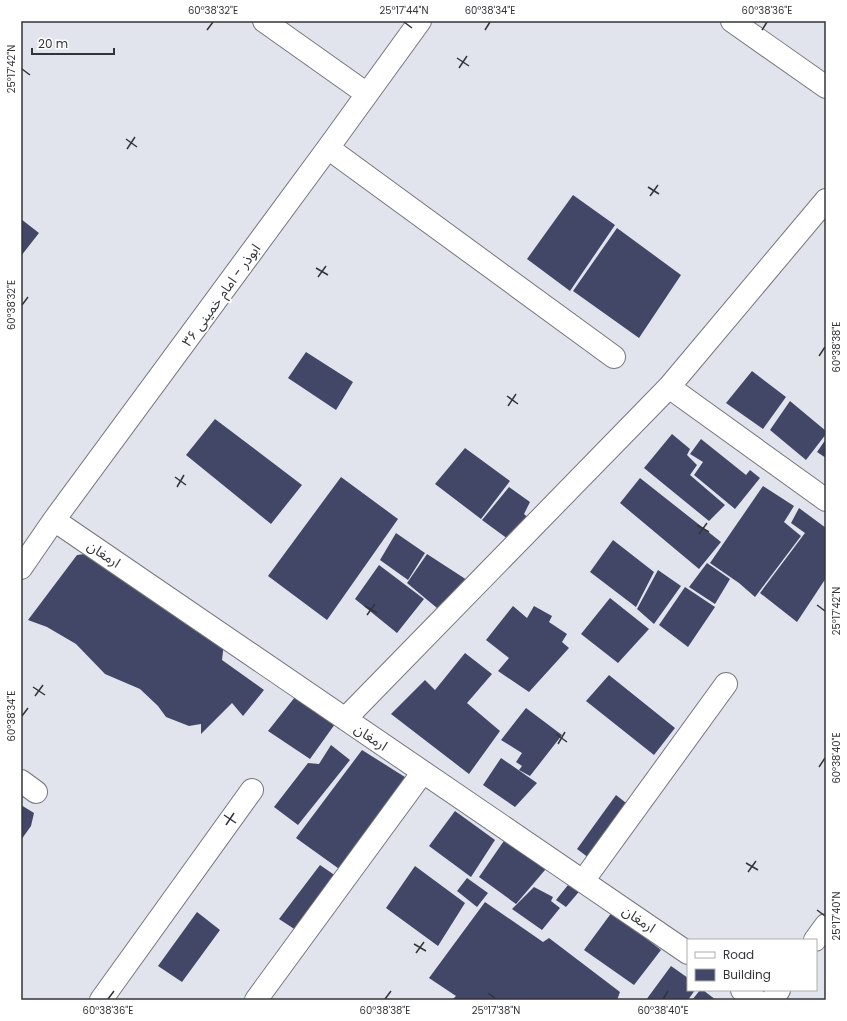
<svg xmlns="http://www.w3.org/2000/svg" width="847" height="1021" font-family="Poppins,'Noto Sans Arabic',sans-serif">
	<style>
		.building { fill: #424768 }
		.lines { fill: none; stroke-linecap: round; stroke-linejoin: round }
		.minor-casing { stroke: #75767f; stroke-width: 24 }
		.minor { stroke: #fff; stroke-width: 22 }
		.ticks { fill: none; stroke: #333438; stroke-width: 1.5 }
		.labels { text-anchor: middle; dominant-baseline: central; stroke-width: 4; stroke-linejoin: round; paint-order: stroke }
		.street-label { font-size: 14px; fill: #333438; stroke: #fff }
		.neatline { fill: none; stroke: #333438; stroke-width: 1.5 }
		.ticks-label { font-size: 10px; text-anchor: middle; fill: #333438 }
	</style>
	<rect width="100%" height="100%" fill="#e2e4ed"/>
	<!-- building -->
	<path class="building" d="M 573,195 L 615,225 L 570,291 L 527,259 Z
		M 21,219 L 39,233 L 21,256 Z
		M 617,228 L 681,275 L 639,338 L 573,291 Z
		M 306,352 L 353,382 L 336,410 L 288,378 Z
		M 752,371 L 786,397 L 763,429 L 726,403 Z
		M 790,401 L 826,431 L 826,434 L 806,460 L 770,430 Z
		M 215,419 L 302,485 L 271,524 L 186,455 Z
		M 672,434 L 690,449 L 687,455 L 697,465 L 690,475 L 725,505 L 709,521 L 644,468 Z
		M 701,439 L 746,475 L 750,470 L 760,478 L 735,509 L 694,475 L 703,462 L 690,454 Z
		M 826,439 L 826,458 L 817,452 Z
		M 465,448 L 510,481 L 481,519 L 435,484 Z
		M 341,477 L 398,519 L 327,620 L 268,576 Z
		M 640,478 L 721,542 L 699,569 L 620,503 Z
		M 763,486 L 794,506 L 784,522 L 801,536 L 755,597 L 739,583 L 710,563 Z
		M 509,487 L 530,502 L 524,514 L 532,521 L 512,542 L 482,520 Z
		M 799,508 L 826,528 L 826,578 L 797,622 L 760,593 L 805,533 L 791,523 Z
		M 396,533 L 425,553 L 408,580 L 380,560 Z
		M 613,540 L 654,572 L 636,607 L 590,572 Z
		M 85,554 L 224,643 L 222,660 L 264,690 L 243,716 L 232,703 L 201,734 L 201,724 L 189,726 L 166,717 L 158,706 L 140,689 L 105,674 L 76,644 L 47,627 L 28,620 L 77,555 Z
		M 427,554 L 467,580 L 443,613 L 407,583 Z
		M 707,563 L 730,579 L 715,604 L 689,587 Z
		M 379,565 L 424,599 L 397,633 L 355,599 Z
		M 658,570 L 681,586 L 654,624 L 637,609 Z
		M 685,587 L 715,607 L 688,647 L 659,625 Z
		M 610,598 L 649,629 L 618,663 L 581,634 Z
		M 513,606 L 527,618 L 534,606 L 552,616 L 549,622 L 567,634 L 562,642 L 569,648 L 529,692 L 498,671 L 509,658 L 486,640 Z
		M 465,653 L 492,674 L 467,703 L 500,731 L 469,774 L 391,714 L 425,680 L 435,690 Z
		M 609,675 L 675,728 L 654,755 L 586,701 Z
		M 295,697 L 335,724 L 310,759 L 268,731 Z
		M 526,708 L 562,735 L 530,776 L 519,770 L 522,766 L 516,762 L 522,753 L 501,740 Z
		M 331,745 L 350,760 L 298,825 L 274,807 L 308,763 L 319,764 Z
		M 362,750 L 416,784 L 349,876 L 296,838 Z
		M 501,758 L 537,783 L 515,807 L 483,785 Z
		M 616,795 L 640,814 L 601,867 L 577,849 Z
		M 21,805 L 34,813 L 31,826 L 21,840 Z
		M 455,811 L 495,840 L 471,877 L 429,846 Z
		M 508,835 L 551,863 L 516,904 L 479,877 Z
		M 320,865 L 346,883 L 305,936 L 279,919 Z
		M 415,866 L 465,903 L 438,946 L 386,908 Z
		M 467,878 L 488,893 L 477,907 L 457,891 Z
		M 572,880 L 583,887 L 566,907 L 556,900 Z
		M 534,887 L 553,897 L 551,901 L 560,908 L 542,930 L 512,909 Z
		M 485,902 L 543,942 L 549,938 L 620,992 L 617,1000 L 452,1000 L 456,996 L 429,978 Z
		M 615,908 L 624,921 L 661,950 L 634,985 L 584,950 Z
		M 197,912 L 220,930 L 182,982 L 158,966 Z
		M 671,966 L 688,978 L 688,990 L 695,990 L 688,1000 L 646,1000 Z
		M 700,990 L 703,990 L 716,1000 L 692,1000 Z"/>
	<g class="lines">
		<!-- minor casing -->
		<g class="minor-casing">
			<path id="minor" d="M 264,21 L 367,94
				M 732,21 L 826,87
				M 328,148 L 614,357
				M 669,387 L 826,500
				M 54,520 L 688,953
				M 21,568 L 54,520 L 328,148 L 420,21
				M 345,719 L 669,387 L 826,200
				M 21,781 L 36,792
				M 583,881 L 726,684
				M 815,940 L 826,925
				M 742,990 L 756,1000
				M 101,1000 L 252,790
				M 256,1000 L 423,772
				M 772,1000 L 779,990"/>
		</g>
		<!-- minor -->
		<use href="#minor" class="minor"/>
	</g>
	<!-- ticks -->
	<path class="ticks" d="M 404,22 L 412,28M 207,30 L 213,22M 485,30 L 490,22M 762,30 L 767,22M 457,58 L 469,66M 459,68 L 467,56M 22,69 L 30,75M 126,139 L 137,147M 127,149 L 135,137M 648,187 L 659,194M 650,196 L 658,185M 316,268 L 328,275M 318,277 L 326,266M 22,305 L 28,297M 819,356 L 825,347M 507,396 L 518,404M 508,406 L 516,394M 175,477 L 186,485M 177,487 L 184,475M 697,525 L 709,532M 699,534 L 707,523M 817,605 L 825,611M 365,606 L 377,613M 367,615 L 375,604M 33,687 L 45,695M 35,696 L 43,685M 22,716 L 28,708M 556,734 L 567,742M 558,744 L 565,732M 819,767 L 825,758M 224,815 L 236,823M 226,825 L 234,813M 746,863 L 758,870M 748,872 L 756,861M 817,910 L 825,916M 414,944 L 426,951M 416,953 L 424,942M 488,993 L 496,999M 108,999 L 114,991M 385,999 L 391,991M 663,999 L 668,991"/>
	<g class="labels">
		<!-- street labels -->
		<g class="street-label">
			<text transform="translate(221 295) rotate(-54)">ابوذر - امام خمینی ۳۶</text>
			<text transform="translate(104 554) rotate(34)">ارمغان</text>
			<text transform="translate(371 737) rotate(34)">ارمغان</text>
			<text transform="translate(639 919) rotate(34)">ارمغان</text>
		</g>
	</g>
	<!-- border -->
	<rect width="847" height="1021" fill="none" stroke="#ffffff" stroke-width="44"/>
	<!-- legend -->
	<rect x="687" y="939" width="130" height="52" fill="#ffffff" stroke="#adaeaf"/>
	<rect x="695" y="952" width="20" height="6" fill="#ffffff" stroke="#adaeaf"/>
	<text x="723" y="959" font-size="12" fill="#333438">Road</text>
	<rect x="695" y="969" width="20" height="12" fill="#424768" stroke="#adaeaf"/>
	<text x="723" y="979" font-size="12" fill="#333438">Building</text>
	<!-- scale -->
	<path d="M32 48v6h82v-6" fill="none" stroke="#333438" stroke-width="2"/>
	<text x="38" y="48" font-size="12" fill="#333438" stroke="#ffffff" stroke-width="3" paint-order="stroke">20 m</text>
	<rect x="22" y="22" width="803" height="977" class="neatline"/>
	<g class="ticks-label">
		<text x="213" y="14">60°38'32"E</text>
		<text x="404" y="14">25°17'44"N</text>
		<text x="490" y="14">60°38'34"E</text>
		<text x="767" y="14">60°38'36"E</text>
		<text transform="translate(11 69) rotate(-90)" y="4">25°17'42"N</text>
		<text transform="translate(11 305) rotate(-90)" y="4">60°38'32"E</text>
		<text transform="translate(836 347) rotate(-90)" y="4">60°38'38"E</text>
		<text transform="translate(836 611) rotate(-90)" y="4">25°17'42"N</text>
		<text transform="translate(11 716) rotate(-90)" y="4">60°38'34"E</text>
		<text transform="translate(836 758) rotate(-90)" y="4">60°38'40"E</text>
		<text transform="translate(836 916) rotate(-90)" y="4">25°17'40"N</text>
		<text x="108" y="1014">60°38'36"E</text>
		<text x="385" y="1014">60°38'38"E</text>
		<text x="496" y="1014">25°17'38"N</text>
		<text x="663" y="1014">60°38'40"E</text>
	</g>
</svg>
